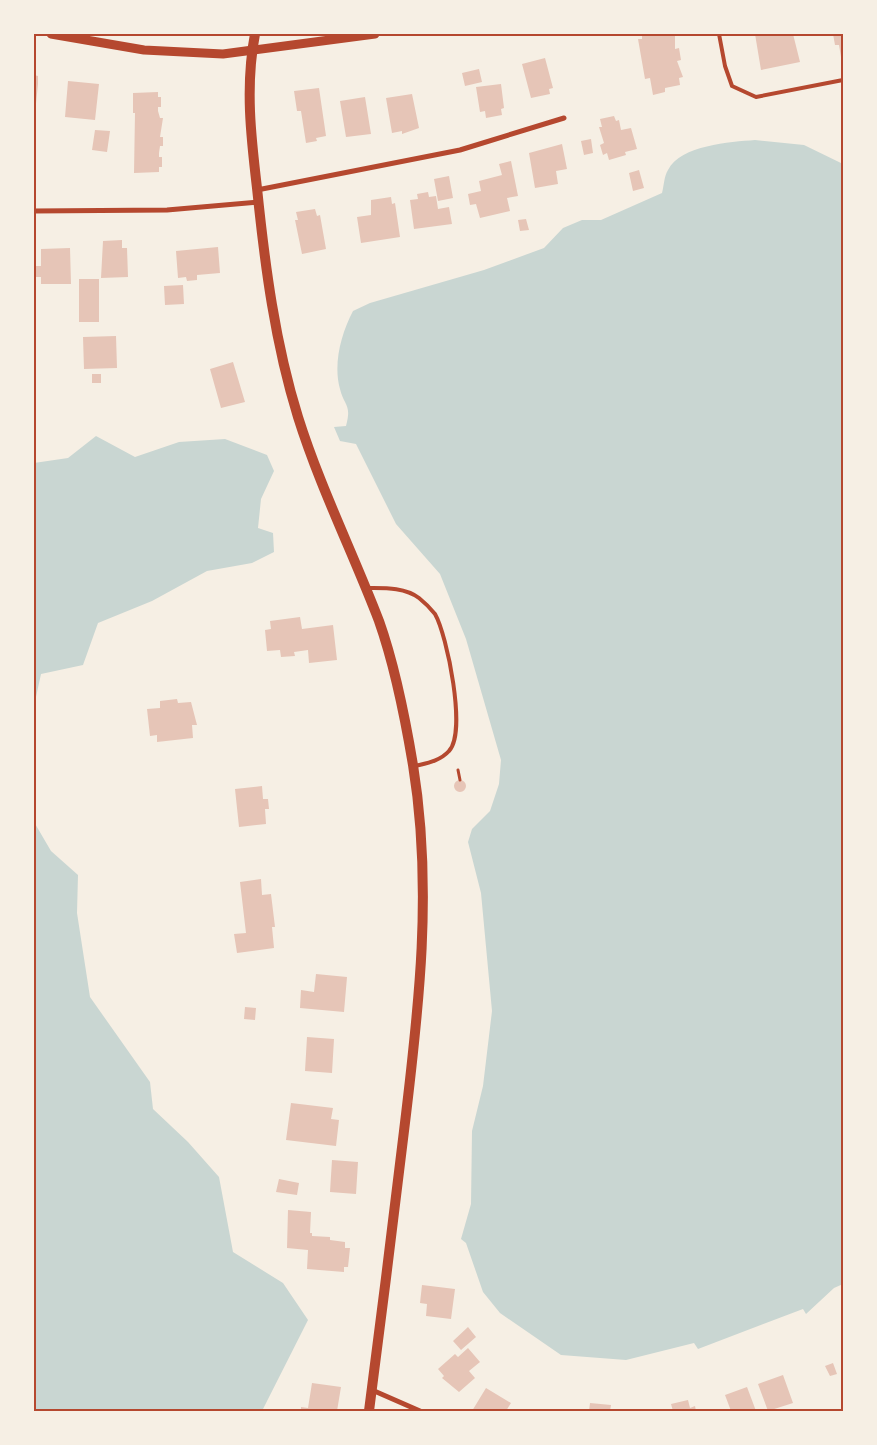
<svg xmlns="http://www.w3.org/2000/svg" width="877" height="1445" font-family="'Noto Sans',sans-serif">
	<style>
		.water { fill: #c9d6d2 }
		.building { fill: #e6c5b7 }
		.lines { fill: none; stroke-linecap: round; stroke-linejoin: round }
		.path { stroke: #b5482f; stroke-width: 3 }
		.service { stroke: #b5482f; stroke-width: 4 }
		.minor { stroke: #b5482f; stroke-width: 5 }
		.tertiary { stroke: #b5482f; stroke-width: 9 }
		.secondary { stroke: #b5482f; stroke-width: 10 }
		.neatline { fill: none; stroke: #b5482f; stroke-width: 2 }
	</style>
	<rect width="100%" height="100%" fill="#f6efe4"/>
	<!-- water -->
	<path class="water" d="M 755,140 L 804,145 L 843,164 L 843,1284 L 834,1288 L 806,1314 L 803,1309 L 698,1349 L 694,1343 L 626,1360 L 561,1355 L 500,1313 L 483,1292 L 466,1243 L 461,1239 L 471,1204 L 472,1131 L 483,1086 L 492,1011 L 481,893 L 468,842 L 472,829 L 490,811 L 499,784 L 501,760 L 466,639 L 440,574 L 396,524 L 356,444 L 340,441 L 334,427 L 346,426 C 352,404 344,406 340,389 C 333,364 341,334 353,311 L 370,303 L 484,270 L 544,248 L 563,228 L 582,220 L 601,220 L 662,193 C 664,186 664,176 668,170 C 681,145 730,142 755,140 Z
		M 96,436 L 135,457 L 179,442 L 225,439 L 267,455 L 274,471 L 261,499 L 258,528 L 273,533 L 274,552 L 252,563 L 207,571 L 152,601 L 98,623 L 83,665 L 41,674 L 34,706 L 34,463 L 68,458 Z
		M 34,822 L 51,851 L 78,875 L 77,913 L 90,997 L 150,1082 L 153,1109 L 188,1142 L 219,1177 L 233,1252 L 283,1283 L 308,1320 L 262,1411 L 34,1411 Z"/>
	<!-- building -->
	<path class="building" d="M 642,34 L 675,34 L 675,49 L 679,48 L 681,60 L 677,61 L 683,77 L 679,78 L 680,85 L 665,88 L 665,92 L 653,95 L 650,78 L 645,79 L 638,39 L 642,39 Z
		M 755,34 L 793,34 L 800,62 L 761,70 Z
		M 833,34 L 843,34 L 843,56 L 841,57 L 839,45 L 835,45 Z
		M 545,58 L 553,88 L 549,89 L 550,94 L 531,98 L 522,64 Z
		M 479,69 L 482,82 L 465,86 L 462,73 Z
		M 34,75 L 38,76 L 38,84 L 35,113 Z
		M 68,81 L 99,84 L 95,120 L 65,117 Z
		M 501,84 L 504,108 L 501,109 L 502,115 L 486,118 L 485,111 L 480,112 L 476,87 Z
		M 319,88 L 326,136 L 316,138 L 317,141 L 306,143 L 301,111 L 297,111 L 294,91 Z
		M 158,92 L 158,97 L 161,97 L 161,107 L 158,107 L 158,111 L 160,118 L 163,118 L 160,137 L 163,137 L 163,146 L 160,146 L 159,153 L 159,157 L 162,157 L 162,167 L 159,167 L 159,172 L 134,173 L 135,113 L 133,113 L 133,93 Z
		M 412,94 L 419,128 L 402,134 L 402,131 L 392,133 L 386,98 Z
		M 365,97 L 371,134 L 346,137 L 340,101 Z
		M 614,116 L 616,121 L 619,120 L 621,130 L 631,128 L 637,149 L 625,152 L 626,155 L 609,160 L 607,153 L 603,155 L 600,145 L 604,143 L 599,127 L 602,127 L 600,119 Z
		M 95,130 L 110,131 L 107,152 L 92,150 Z
		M 591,139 L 593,153 L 584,155 L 581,141 Z
		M 562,144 L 567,169 L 556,171 L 558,184 L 535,188 L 529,153 Z
		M 511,161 L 518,196 L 507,198 L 510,211 L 480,218 L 476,204 L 470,205 L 468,194 L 481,191 L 479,181 L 502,175 L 499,164 Z
		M 639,170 L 644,188 L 633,191 L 629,173 Z
		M 449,176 L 453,198 L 438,201 L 434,179 Z
		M 428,192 L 429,197 L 436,196 L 438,209 L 449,207 L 452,224 L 414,229 L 410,200 L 418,199 L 417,194 Z
		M 391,197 L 392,204 L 395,203 L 400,237 L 361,243 L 357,217 L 371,215 L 371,200 Z
		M 315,209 L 317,216 L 320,215 L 326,249 L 302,254 L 295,220 L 298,220 L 296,212 Z
		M 526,219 L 529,230 L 520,231 L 518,220 Z
		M 122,240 L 122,248 L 127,248 L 128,277 L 101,278 L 103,241 Z
		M 218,247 L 220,273 L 197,275 L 197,280 L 187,281 L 186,277 L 178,278 L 176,251 Z
		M 70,248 L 71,284 L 41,284 L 41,277 L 36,277 L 36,266 L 41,266 L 41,249 Z
		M 79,279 L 99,279 L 99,322 L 79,322 Z
		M 183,285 L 184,304 L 165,305 L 164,286 Z
		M 116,336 L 117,368 L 84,369 L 83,337 Z
		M 233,362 L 245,402 L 221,408 L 210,369 Z
		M 92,374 L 101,374 L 101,383 L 92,383 Z
		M 300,617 L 302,629 L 333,625 L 337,660 L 309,663 L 308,650 L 294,652 L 295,656 L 281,657 L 280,650 L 267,651 L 265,630 L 271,629 L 270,621 Z
		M 177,699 L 178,703 L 191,702 L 197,725 L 192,725 L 193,738 L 157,742 L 157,735 L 150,736 L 147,709 L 160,708 L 160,701 Z
		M454 786a6 6 0 1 1 12 0a6 6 0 1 1-12 0Z
		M 262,786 L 263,799 L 268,799 L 269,809 L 265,809 L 266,824 L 239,827 L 235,789 Z
		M 261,879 L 262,895 L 271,894 L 275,927 L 272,927 L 274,948 L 237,953 L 234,934 L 246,933 L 240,882 Z
		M 316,974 L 347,977 L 344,1012 L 300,1008 L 301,990 L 314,992 Z
		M 245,1007 L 256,1008 L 255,1020 L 244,1019 Z
		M 307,1037 L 334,1039 L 332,1073 L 305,1071 Z
		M 291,1103 L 333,1108 L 331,1119 L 339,1120 L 336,1146 L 286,1140 Z
		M 332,1160 L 358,1162 L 356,1194 L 330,1192 Z
		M 279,1179 L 299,1183 L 297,1195 L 276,1192 Z
		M 288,1210 L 311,1212 L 310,1233 L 312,1233 L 312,1236 L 330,1237 L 330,1240 L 345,1242 L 345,1248 L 350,1248 L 348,1267 L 344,1267 L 344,1272 L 307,1269 L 308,1250 L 287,1248 Z
		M 422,1285 L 455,1289 L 451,1319 L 426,1316 L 427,1304 L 420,1303 Z
		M 468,1327 L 476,1337 L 461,1350 L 453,1341 Z
		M 468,1348 L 480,1362 L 469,1371 L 475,1378 L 459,1392 L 442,1378 L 444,1376 L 438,1369 L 455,1354 L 458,1357 Z
		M 833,1363 L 837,1374 L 830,1376 L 825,1366 Z
		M 783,1375 L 793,1403 L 768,1411 L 758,1384 Z
		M 312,1383 L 341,1387 L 337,1411 L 301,1411 L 301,1407 L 308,1408 Z
		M 747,1387 L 756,1411 L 731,1411 L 725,1395 Z
		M 486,1388 L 511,1403 L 506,1411 L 472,1411 Z
		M 688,1400 L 690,1408 L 695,1406 L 696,1411 L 673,1411 L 671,1404 Z
		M 590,1403 L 611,1405 L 610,1411 L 589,1411 Z"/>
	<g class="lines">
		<!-- path -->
		<path class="path" d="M 458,770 L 460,780"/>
		<!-- service -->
		<path class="service" d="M 719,34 L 725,66 L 732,86 L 756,97 L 843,80
			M 368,588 C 384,588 405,587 419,598 C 424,602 431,609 435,614 C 447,635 467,732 449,751 C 440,761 427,763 415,766"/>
		<!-- minor -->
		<path class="minor" d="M 257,190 L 460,150 L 564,118
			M 34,211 L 167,210 L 258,202
			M 372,1390 L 420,1411"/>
		<!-- tertiary -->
		<path class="tertiary" d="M 51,34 L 144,50 L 223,54 L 375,34"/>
		<!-- secondary -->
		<path class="secondary" d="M 255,34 C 245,86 251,137 257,188 C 265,266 275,343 298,417 C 320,487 353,553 379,621 C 395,666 405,717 413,765 C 433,888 419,1008 404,1131 C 393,1224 381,1318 369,1411"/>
	</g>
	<!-- border -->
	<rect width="877" height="1445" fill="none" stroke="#f6efe4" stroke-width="70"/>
	<rect x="35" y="35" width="807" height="1375" class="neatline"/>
</svg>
